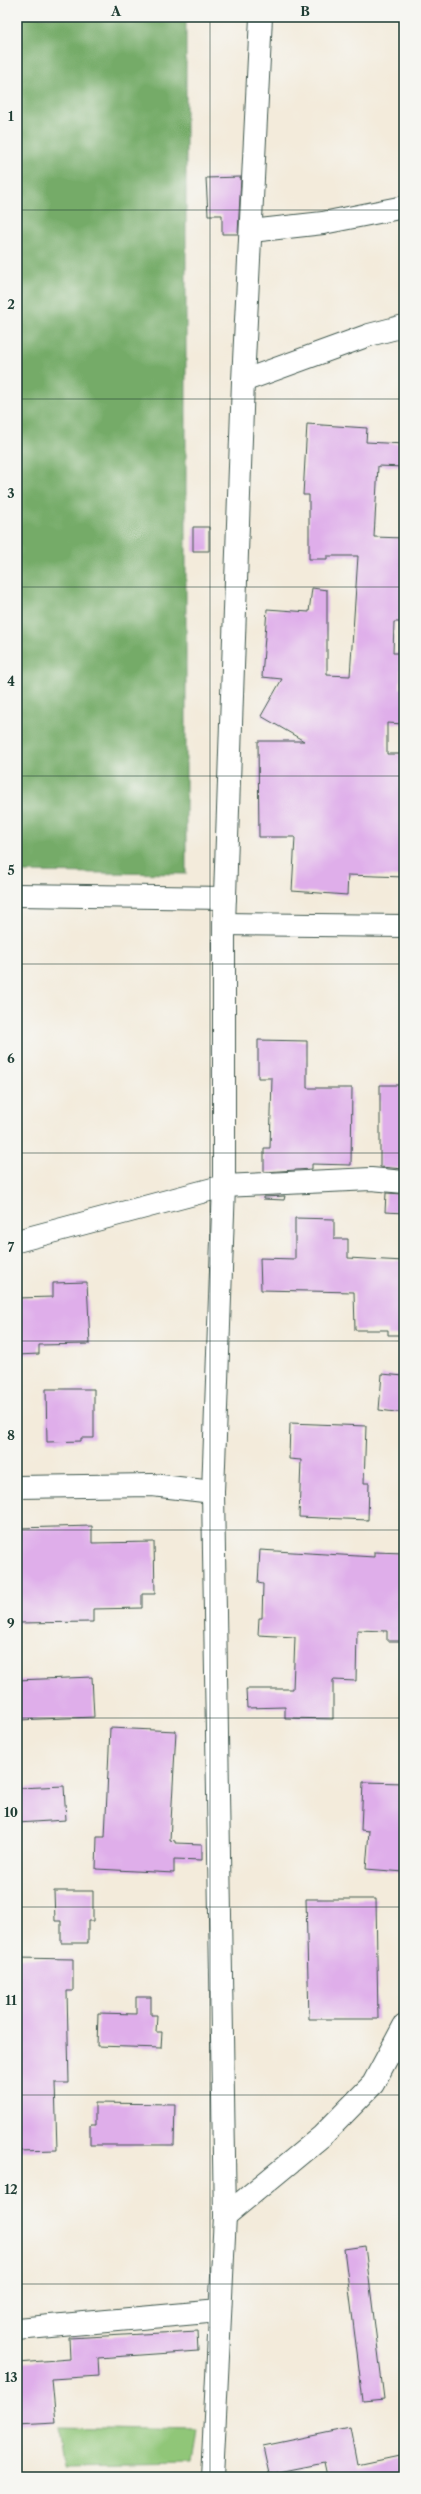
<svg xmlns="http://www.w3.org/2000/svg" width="421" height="2494" font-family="'Libre Caslon Text',serif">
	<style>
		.green { fill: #90c678; stroke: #588256 }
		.forest { fill: #74ab68; stroke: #4a744e }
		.building { fill: #dfaeea }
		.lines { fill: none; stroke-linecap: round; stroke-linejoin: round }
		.minor-casing { stroke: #3f574d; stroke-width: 24 }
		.major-casing { stroke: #3f574d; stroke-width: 24 }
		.minor { stroke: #fff; stroke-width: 22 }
		.major { stroke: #fff; stroke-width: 22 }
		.grid { fill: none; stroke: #1f3d34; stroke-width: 1; stroke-opacity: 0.55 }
		.neatline { fill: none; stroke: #1f3d34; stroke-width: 1.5 }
		.grid-label { font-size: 13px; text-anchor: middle; font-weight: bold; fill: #1f3d34 }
	</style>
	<rect width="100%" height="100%" fill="#f6f6f2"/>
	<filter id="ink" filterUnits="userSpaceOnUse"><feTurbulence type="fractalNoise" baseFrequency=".025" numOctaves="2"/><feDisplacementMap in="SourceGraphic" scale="8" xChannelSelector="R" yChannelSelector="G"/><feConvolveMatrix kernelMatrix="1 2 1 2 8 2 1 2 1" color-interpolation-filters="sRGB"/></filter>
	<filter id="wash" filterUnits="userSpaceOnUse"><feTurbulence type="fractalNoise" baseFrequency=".012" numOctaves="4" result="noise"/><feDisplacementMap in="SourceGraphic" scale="16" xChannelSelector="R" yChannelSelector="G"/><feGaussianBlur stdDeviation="0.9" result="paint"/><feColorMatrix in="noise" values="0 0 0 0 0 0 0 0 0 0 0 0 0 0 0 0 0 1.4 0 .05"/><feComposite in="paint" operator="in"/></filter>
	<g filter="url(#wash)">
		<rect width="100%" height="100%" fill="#f3ebdb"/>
		<!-- green -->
		<path class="green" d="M 59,2427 L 198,2430 L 193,2464 L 65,2466 Z"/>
		<!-- forest -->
		<path class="forest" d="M 17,17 L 186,17 L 186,874 L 17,872 Z"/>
		<g id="blocks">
			<!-- building -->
			<path class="building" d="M 241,177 L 238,234 L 222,234 L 222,215 L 208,215 L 206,178 Z
				M 307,424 L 367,428 L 366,442 L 404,444 L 404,467 L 378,466 L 374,537 L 404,538 L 404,622 L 394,622 L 393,653 L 401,653 L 400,688 L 404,688 L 404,724 L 387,723 L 387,754 L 404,754 L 404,877 L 348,875 L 347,895 L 292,891 L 295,837 L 259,837 L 258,741 L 304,741 L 261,716 L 282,679 L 262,677 L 267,609 L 309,612 L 312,588 L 327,590 L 327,675 L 350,676 L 358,556 L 327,556 L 327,559 L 309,559 L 309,495 L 303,495 Z
				M 193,527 L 209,527 L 209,551 L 193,551 Z
				M 258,1040 L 307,1041 L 307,1088 L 352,1088 L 351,1165 L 312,1164 L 312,1169 L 264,1172 L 264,1148 L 270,1148 L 272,1078 L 258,1078 Z
				M 380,1085 L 404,1085 L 404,1169 L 380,1167 Z
				M 386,1193 L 404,1194 L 404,1213 L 385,1212 Z
				M 285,1196 L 284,1200 L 263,1199 L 263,1197 Z
				M 295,1218 L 334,1219 L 334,1239 L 348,1239 L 348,1258 L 404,1261 L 404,1335 L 388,1335 L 388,1330 L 355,1330 L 354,1292 L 261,1290 L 260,1258 L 295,1259 Z
				M 87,1282 L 90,1344 L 39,1345 L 39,1354 L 17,1355 L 17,1298 L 53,1297 L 53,1283 Z
				M 382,1374 L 404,1376 L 404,1413 L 379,1410 Z
				M 46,1389 L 94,1389 L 94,1438 L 81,1438 L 81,1441 L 47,1442 Z
				M 290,1423 L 366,1426 L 364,1483 L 369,1483 L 368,1520 L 299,1517 L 301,1460 L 289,1459 Z
				M 92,1526 L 92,1543 L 154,1542 L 155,1594 L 142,1594 L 142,1608 L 93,1609 L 93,1622 L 17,1623 L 17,1528 Z
				M 260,1550 L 374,1557 L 374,1552 L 404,1553 L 404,1641 L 387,1641 L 387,1631 L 357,1630 L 356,1681 L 333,1680 L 333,1719 L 285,1718 L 285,1707 L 247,1708 L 246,1689 L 293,1689 L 295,1637 L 258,1635 L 259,1618 L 262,1618 L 263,1584 L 258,1583 Z
				M 92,1677 L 94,1717 L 17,1720 L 17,1680 Z
				M 110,1728 L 176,1731 L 170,1840 L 175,1841 L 175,1843 L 202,1844 L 202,1860 L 174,1859 L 174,1873 L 96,1869 L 97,1837 L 105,1837 Z
				M 363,1782 L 404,1783 L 404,1872 L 366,1869 L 369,1831 L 361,1830 Z
				M 64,1786 L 66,1820 L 17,1823 L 17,1793 L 20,1793 L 19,1788 Z
				M 54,1891 L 93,1891 L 93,1921 L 88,1921 L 88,1943 L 61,1943 L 61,1921 L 55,1921 Z
				M 306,1899 L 376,1899 L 378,2019 L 309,2019 Z
				M 17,1958 L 73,1959 L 73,1991 L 67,1991 L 69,2083 L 55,2083 L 57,2150 L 17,2151 Z
				M 136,1997 L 151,1997 L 151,2015 L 157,2015 L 156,2032 L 162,2032 L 161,2048 L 97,2046 L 98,2013 L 136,2014 Z
				M 95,2103 L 175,2104 L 174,2145 L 90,2145 L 90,2125 L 95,2125 Z
				M 365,2246 L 384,2399 L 363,2401 L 344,2249 Z
				M 197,2331 L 198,2351 L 98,2358 L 99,2376 L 52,2379 L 56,2423 L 17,2425 L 17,2363 L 70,2359 L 69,2338 Z
				M 350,2428 L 357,2465 L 404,2455 L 404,2477 L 327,2477 L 324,2463 L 269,2474 L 263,2446 Z"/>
		</g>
	</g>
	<g filter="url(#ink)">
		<use href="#blocks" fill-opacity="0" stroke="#3f574d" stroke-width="1"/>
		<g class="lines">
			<!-- minor casing -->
			<g class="minor-casing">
				<path id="minor" d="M 251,231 L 323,223 L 404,207
					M 243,381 L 369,335 L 404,326
					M 17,895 L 225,898
					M 224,924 L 404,926
					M 17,1241 L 224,1186 L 371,1179 L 404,1182
					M 17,1487 L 152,1485 L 213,1492
					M 225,2216 L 322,2136 L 373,2084 L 404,2026
					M 17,2329 L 219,2311"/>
			</g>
			<!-- major casing -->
			<g class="major-casing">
				<path id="major" d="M 212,2477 L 225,2216 L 213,1492 L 224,1186 L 224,924 L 243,381 L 261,17"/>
			</g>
			<!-- minor -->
			<use href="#minor" class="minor"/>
			<!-- major -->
			<use href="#major" class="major"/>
		</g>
	</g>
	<!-- grid -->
	<path class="grid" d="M 210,17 L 210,2477M 17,210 L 404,210M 17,399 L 404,399M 17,587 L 404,587M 17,776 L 404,776M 17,964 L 404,964M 17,1153 L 404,1153M 17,1341 L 404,1341M 17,1530 L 404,1530M 17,1718 L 404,1718M 17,1907 L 404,1907M 17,2095 L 404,2095M 17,2284 L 404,2284"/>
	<!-- margin -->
	<rect width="421" height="2494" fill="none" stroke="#f6f6f2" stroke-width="44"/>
	<rect x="22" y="22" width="377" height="2450" class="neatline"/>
	<g class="grid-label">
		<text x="116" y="16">A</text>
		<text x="305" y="16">B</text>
		<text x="11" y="121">1</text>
		<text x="11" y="309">2</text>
		<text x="11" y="498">3</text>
		<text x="11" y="686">4</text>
		<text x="11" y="875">5</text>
		<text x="11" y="1063">6</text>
		<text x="11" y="1252">7</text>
		<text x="11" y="1440">8</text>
		<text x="11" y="1628">9</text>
		<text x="11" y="1817">10</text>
		<text x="11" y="2005">11</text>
		<text x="11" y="2194">12</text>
		<text x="11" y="2382">13</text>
	</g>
</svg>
